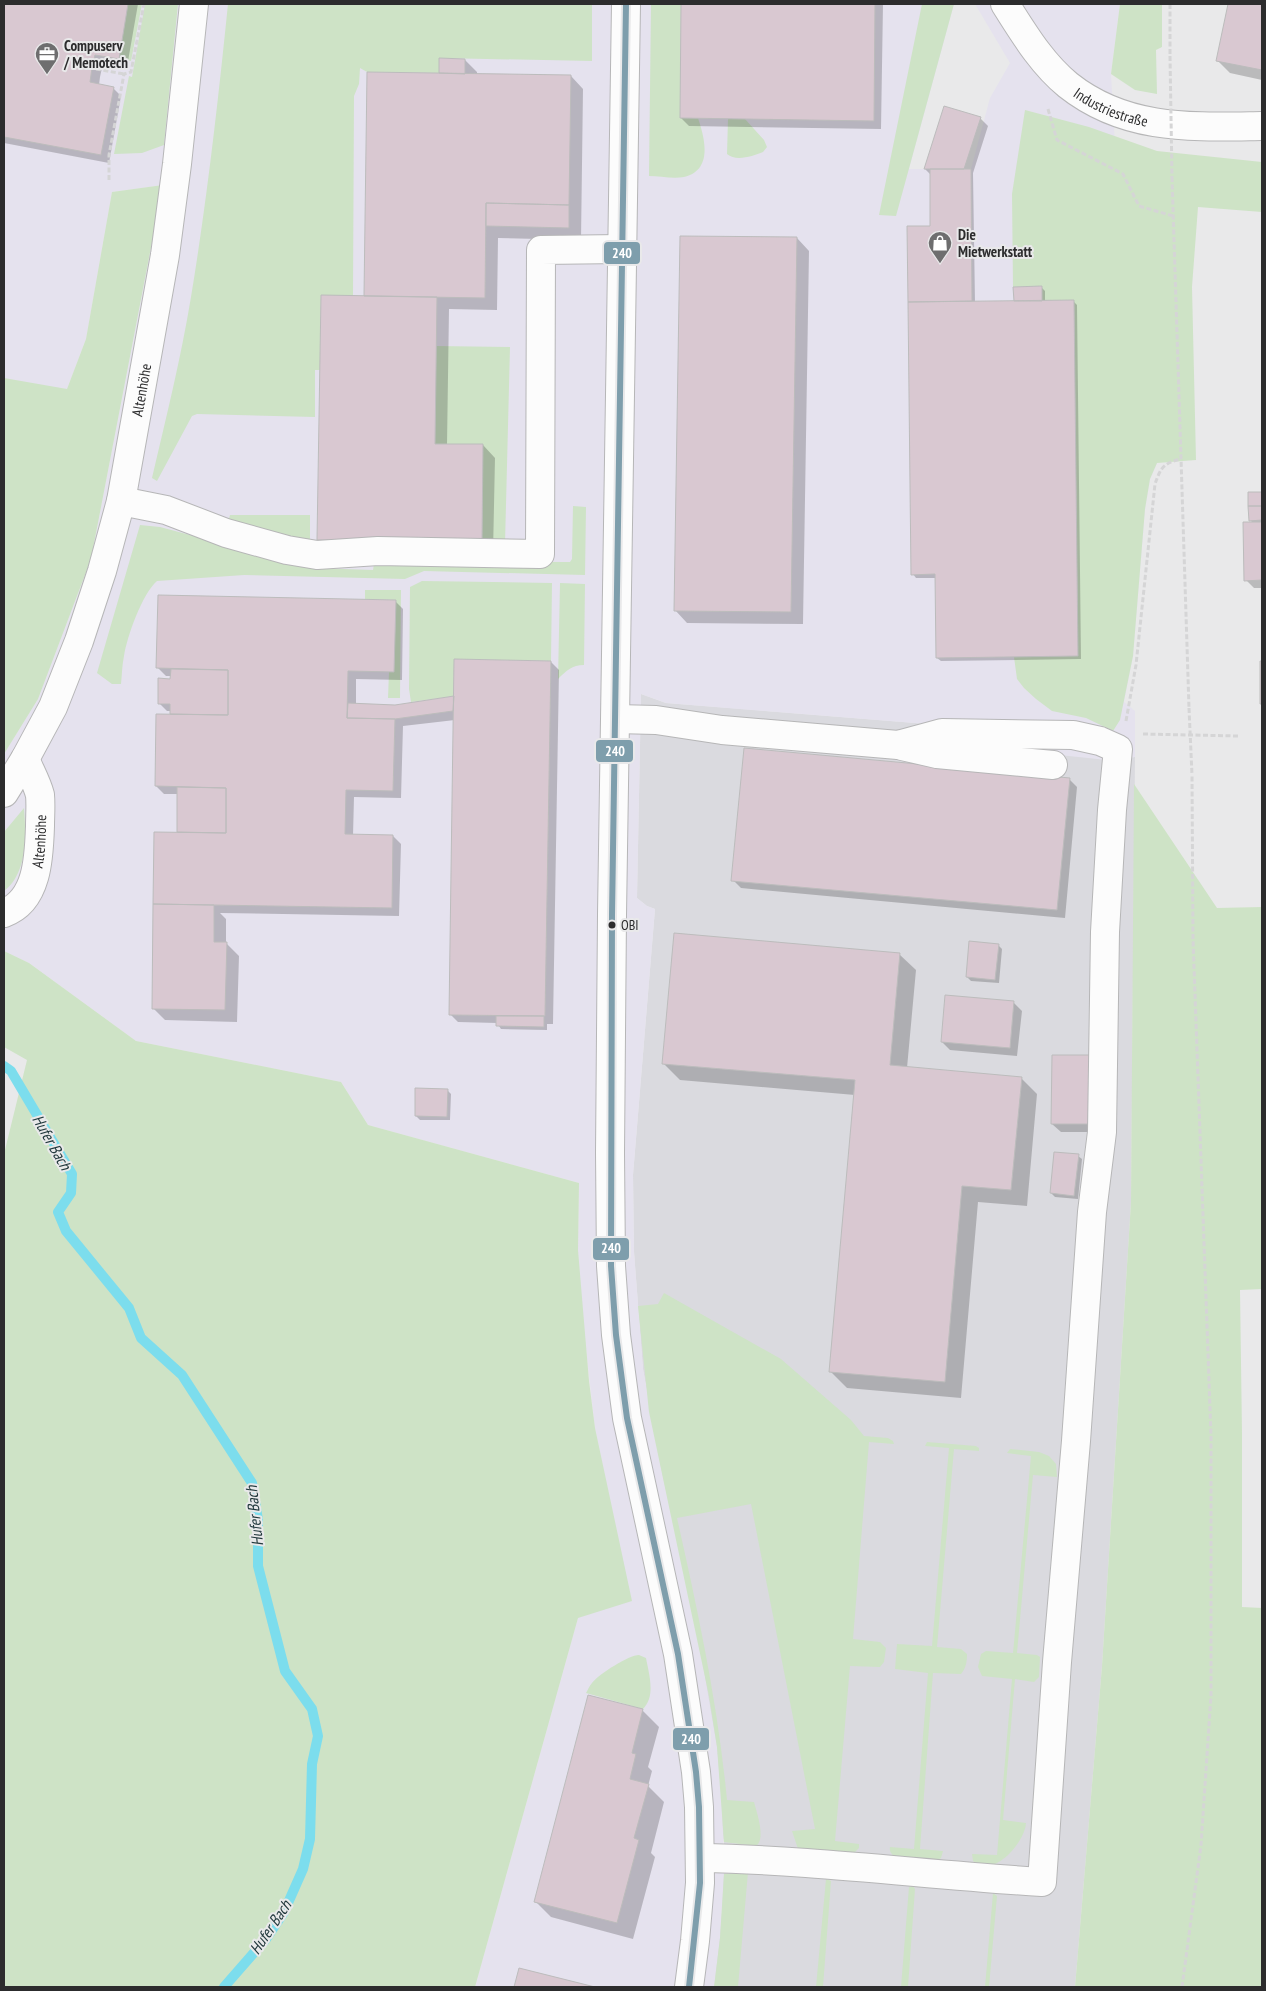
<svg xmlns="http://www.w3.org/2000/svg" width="1266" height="1991" font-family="'PT Sans Narrow',sans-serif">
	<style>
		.built { fill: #dadadf }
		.industrial { fill: #e5e2ee }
		.green { fill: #cee3c6 }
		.shadow { fill: #0003 }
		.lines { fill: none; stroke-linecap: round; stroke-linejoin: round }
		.stream { stroke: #7cdded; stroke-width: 10 }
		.building { fill: #d9c8d1; stroke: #bcbcbc }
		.minor-casing { stroke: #b6b6b7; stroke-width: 30 }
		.path { stroke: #d5d5d6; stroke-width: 3; stroke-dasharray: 5 2.5; stroke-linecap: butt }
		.minor { stroke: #fcfcfc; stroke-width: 28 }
		.path-bridge { stroke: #d5d5d6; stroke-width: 3; stroke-dasharray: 5 2.5; stroke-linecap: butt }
		.bus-1-casing { stroke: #e9e9ea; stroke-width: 10 }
		.bus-1 { stroke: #7e9eac; stroke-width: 6 }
		.bus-dot { fill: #2c2c2d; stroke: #e9e9ea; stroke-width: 2 }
		.labels { text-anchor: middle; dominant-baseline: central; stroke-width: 4; stroke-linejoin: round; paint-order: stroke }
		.bus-label { font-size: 14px; fill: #2c2c2d; stroke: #e9e9ea; text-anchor: start }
		.poi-label { font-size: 15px; font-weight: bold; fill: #2c2c2d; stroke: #e9e9ea; text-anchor: start }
		.street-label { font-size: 15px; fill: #2c2c2d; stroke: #e9e9ea }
		.water-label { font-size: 16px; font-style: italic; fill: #22393d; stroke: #e9e9ea }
		.line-badge { stroke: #e9e9ea; stroke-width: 2 }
		.badge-label { font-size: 14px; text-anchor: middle; font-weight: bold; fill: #fff }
	</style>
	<rect width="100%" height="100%" fill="#e9e9ea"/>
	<!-- built -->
	<path class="built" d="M 641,694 L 666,703 L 928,724 L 1075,755 L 1107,760 L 1135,757 L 1131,1202 L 1102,1666 L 1075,1987 L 714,1987 L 722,1911 L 724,1842 L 701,1653 L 660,1464 L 643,1369 L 634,1252 L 633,1175 L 655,909 L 647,906 L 637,898 Z"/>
	<!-- industrial -->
	<path class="industrial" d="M 4,4 L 954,4 L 909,169 L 971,169 L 990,98 L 1010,63 L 975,4 L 1120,4 L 1111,74 L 1119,216 L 1157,463 L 1150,479 L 1145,509 L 1133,656 L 1124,702 L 1135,711 L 1135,757 L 1107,760 L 942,743 L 927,724 L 666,703 L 641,694 L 637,898 L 647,906 L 655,909 L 633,1175 L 634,1252 L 643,1369 L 660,1464 L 701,1653 L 717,1747 L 722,1801 L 724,1874 L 720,1938 L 714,1987 L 475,1987 L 578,1618 L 611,1506 L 595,1428 L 581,1305 L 578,1250 L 579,1183 L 368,1125 L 341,1082 L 136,1041 L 29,963 L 4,951 L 4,754 L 38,699 L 91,559 L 163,185 L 112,192 L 86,339 L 67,389 L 4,446 Z"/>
	<!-- green -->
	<path class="green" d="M 128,4 L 142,4 L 131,61 L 119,59 Z
		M 145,4 L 178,4 L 164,145 L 142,153 L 114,154 L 129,76 L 132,77 Z
		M 228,4 L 592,4 L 592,61 L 439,58 L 439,73 L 367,72 L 360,68 L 359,84 L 354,96 L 353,296 L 321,296 L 320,370 L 315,370 L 315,417 L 197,414 L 192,416 L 157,481 L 152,478 C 166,418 181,358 191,297 C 207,200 218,102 228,4 Z
		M 651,4 L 681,4 L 680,118 L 698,118 C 705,139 713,170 684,177 C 673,179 659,176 649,176 Z
		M 922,4 L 954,4 L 896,216 L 879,215 Z
		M 1120,4 L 1162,4 L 1162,47 L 1156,50 L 1157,94 L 1135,90 L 1111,74 Z
		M 1025,110 L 1089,127 L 1157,151 L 1262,162 L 1262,212 L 1198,207 L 1192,287 L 1196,460 L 1157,463 L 1150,479 L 1145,509 L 1133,656 L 1120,720 L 1113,731 L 1086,718 L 1052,711 L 1036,699 L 1024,688 L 1017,679 L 1014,657 L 1078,655 L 1074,300 L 1042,301 L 1041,286 L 1013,287 L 1012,194 Z
		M 728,119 L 745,119 L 764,140 L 767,147 L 763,152 C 753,156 736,162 727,154 Z
		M 163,185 L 91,559 L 38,699 L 4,754 L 4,378 L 67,389 L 86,339 L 112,192 Z
		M 436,346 L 510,347 L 505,544 L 482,542 L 483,444 L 435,444 Z
		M 573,506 L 586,507 L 585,575 L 424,571 L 405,579 L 244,575 L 157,581 C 142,594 127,637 124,656 C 122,665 122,675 121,684 L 112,684 L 97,673 L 140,525 L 160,527 L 314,568 L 373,570 L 374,564 L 378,561 L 566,562 L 570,562 L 572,559 Z
		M 230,515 L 310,515 L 310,539 L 290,539 L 228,522 Z
		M 422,581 L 552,583 L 551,661 L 454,659 L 454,696 L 411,702 L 409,689 L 410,587 Z
		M 560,583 L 585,584 L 584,665 C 572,665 566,671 558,679 Z
		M 365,590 L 401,590 L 400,698 L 388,698 L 389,672 L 394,672 L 396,600 L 365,599 Z
		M 1134,784 L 1217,908 L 1262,907 L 1262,1289 L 1240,1290 L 1242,1434 L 1242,1607 L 1262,1608 L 1262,1987 L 1075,1987 L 1102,1666 L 1131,1202 Z
		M 24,808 C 26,834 28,873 4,891 L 4,832 Z
		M 4,951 L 29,963 L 136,1041 L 341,1082 L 368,1125 L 579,1183 L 578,1250 L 589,1381 L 595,1428 L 632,1601 L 578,1618 L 475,1987 L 4,1987 L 4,1154 L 27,1060 L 4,1047 Z
		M 664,1293 L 781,1359 L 851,1420 L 864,1436 L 888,1438 L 893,1441 L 894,1444 L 869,1442 L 853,1639 L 880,1642 L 886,1648 L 884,1662 L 880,1667 L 850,1666 L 835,1841 L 859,1844 L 859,1848 L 854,1853 L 798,1849 L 792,1831 L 815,1829 L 751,1504 L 677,1518 C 698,1611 718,1705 727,1800 L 754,1802 C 757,1813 766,1839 756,1846 L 724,1842 L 717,1747 L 709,1696 L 649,1412 L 638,1306 L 658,1304 Z
		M 927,1442 L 976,1446 L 979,1448 L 979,1451 L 954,1449 L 937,1647 L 961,1649 L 967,1654 C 967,1662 966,1668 961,1674 L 933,1673 L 920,1849 L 943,1851 L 941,1858 L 936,1861 L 897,1858 C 892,1855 889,1852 890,1847 L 914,1849 L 928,1673 L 895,1669 L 897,1644 L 932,1646 L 949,1448 L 925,1446 Z
		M 1010,1449 L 1039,1452 L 1049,1456 L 1056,1464 L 1057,1477 L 1033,1475 L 1017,1653 L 1037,1655 L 1040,1657 L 1039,1677 L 1034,1682 L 1015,1679 L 1003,1820 L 1026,1823 C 1025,1842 993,1880 973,1861 L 972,1854 L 997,1855 L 1012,1679 L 982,1676 L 978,1667 L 981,1654 L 986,1651 L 1013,1653 L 1031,1456 L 1007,1453 Z
		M 639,1655 L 646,1658 C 649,1674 656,1696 643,1709 L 586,1693 C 588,1690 589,1686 592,1683 C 599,1674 629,1655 639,1655 Z
		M 748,1872 L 738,1987 L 714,1987 L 720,1938 L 724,1874 Z
		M 826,1879 L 831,1881 L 823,1987 L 816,1987 Z
		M 913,1886 L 915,1889 L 908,1987 L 901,1987 L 909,1887 Z
		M 993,1893 L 997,1896 L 989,1987 L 985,1987 Z"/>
	<!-- shadow -->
	<path class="shadow" d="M 4,4 L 138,4 L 127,67 L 103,63 L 100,77 L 99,85 L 113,88 L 121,96 L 109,163 L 4,143 Z
		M 683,4 L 883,4 L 881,129 L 689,126 L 681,118 Z
		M 1229,4 L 1262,4 L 1262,80 L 1230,73 L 1218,61 Z
		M 440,60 L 465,60 L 477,72 L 477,75 L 571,76 L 583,89 L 581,240 L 498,238 L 497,310 L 449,309 L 447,445 L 483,445 L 495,458 L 493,554 L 331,552 L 318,540 L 365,297 L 440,75 Z
		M 945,107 L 980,118 L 988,126 L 973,173 L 975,303 L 1015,302 L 1041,287 L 1045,291 L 1045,302 L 1073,301 L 1077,305 L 1081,659 L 941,661 L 937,658 L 936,578 L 916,578 L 913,574 L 909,227 L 931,227 L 931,175 L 925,169 Z
		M 797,238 L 809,251 L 803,624 L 687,623 L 675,610 Z
		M 1249,493 L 1262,493 L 1262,588 L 1254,588 L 1246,580 L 1253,523 L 1250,520 Z
		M 395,601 L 403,609 L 402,680 L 356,679 L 356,705 L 395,706 L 455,697 L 551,662 L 559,670 L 553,1024 L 547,1024 L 547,1030 L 501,1029 L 497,1023 L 458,1022 L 450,1014 L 455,720 L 403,726 L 401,798 L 354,797 L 353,836 L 393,836 L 401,844 L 399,916 L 220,913 L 226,919 L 226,943 L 239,956 L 237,1022 L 165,1020 L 153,1008 L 178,834 L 179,794 L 164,794 L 156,786 L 171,711 L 167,711 L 159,703 L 172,680 L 172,676 L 166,676 L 158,668 Z
		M 1069,779 L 1077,787 L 1065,918 L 741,888 L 733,880 Z
		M 998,945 L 1002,949 L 999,983 L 971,981 L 967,977 Z
		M 899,954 L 916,970 L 907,1068 L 1021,1078 L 1037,1094 L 1027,1206 L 978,1202 L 961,1398 L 847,1388 L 831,1372 L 855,1095 L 680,1080 L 663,1063 Z
		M 1013,1002 L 1022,1011 L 1017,1056 L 950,1050 L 942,1042 Z
		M 1053,1056 L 1101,1132 L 1061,1132 L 1052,1124 Z
		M 447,1090 L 451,1094 L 450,1120 L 420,1120 L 416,1116 Z
		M 1078,1156 L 1082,1159 L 1078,1199 L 1055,1197 L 1051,1193 Z
		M 642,1710 L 659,1727 L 648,1767 L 652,1771 L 648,1786 L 664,1802 L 651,1853 L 655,1857 L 633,1939 L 551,1917 L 535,1901 Z
		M 520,1969 L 590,1987 L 515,1987 Z"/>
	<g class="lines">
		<!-- stream -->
		<path class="stream" d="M 4,1066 L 11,1071 L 72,1174 L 71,1193 L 58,1212 L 66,1231 L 129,1308 L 141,1338 L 182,1375 L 252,1483 L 258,1520 L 258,1566 L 285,1671 L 312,1709 L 318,1736 L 312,1764 L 310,1839 L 303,1869 L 284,1912 L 266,1939 L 224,1987"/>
	</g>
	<!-- building -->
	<path class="building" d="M 4,4 L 128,4 L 119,59 L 95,55 L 92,68 L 90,82 L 114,87 L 101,155 L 4,137 Z
		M 681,4 L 875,4 L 874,121 L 680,118 Z
		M 1228,4 L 1262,4 L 1262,70 L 1216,61 Z
		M 439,58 L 465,59 L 465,74 L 439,73 Z
		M 367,72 L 571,75 L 569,205 L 486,203 L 485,298 L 364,296 Z
		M 944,106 L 981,117 L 964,169 L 924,169 Z
		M 930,169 L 971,169 L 972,301 L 908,302 L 907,226 L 930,226 Z
		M 486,203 L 569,205 L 569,228 L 486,226 Z
		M 680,236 L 797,237 L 791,612 L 674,611 Z
		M 1042,286 L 1042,301 L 1014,301 L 1013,287 Z
		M 321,295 L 437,297 L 435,444 L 483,444 L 482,542 L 317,540 Z
		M 1074,300 L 1078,656 L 936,658 L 935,574 L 911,575 L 908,302 Z
		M 1248,492 L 1262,492 L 1262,506 L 1248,506 Z
		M 1248,506 L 1262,506 L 1262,520 L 1249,521 Z
		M 1243,522 L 1262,522 L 1262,580 L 1244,581 Z
		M 158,595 L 396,600 L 394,672 L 348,671 L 347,718 L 395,719 L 393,791 L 346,790 L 345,834 L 393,835 L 392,908 L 153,904 L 154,832 L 226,833 L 226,788 L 155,786 L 156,714 L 228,715 L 228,670 L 156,668 Z
		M 454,659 L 551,661 L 545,1016 L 449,1015 Z
		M 1260,661 L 1262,661 L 1262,704 L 1260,704 Z
		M 171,669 L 228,670 L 228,715 L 170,714 L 170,704 L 158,704 L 158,678 L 170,679 Z
		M 454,696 L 453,711 L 395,719 L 347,718 L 348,703 L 395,705 Z
		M 744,748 L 1070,778 L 1057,910 L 731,881 Z
		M 177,787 L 226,788 L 226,833 L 177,832 Z
		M 153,904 L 214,905 L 214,942 L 227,942 L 225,1010 L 152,1009 Z
		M 674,933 L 900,953 L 890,1065 L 1022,1077 L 1011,1190 L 962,1186 L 945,1382 L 829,1372 L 855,1080 L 662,1064 Z
		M 969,941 L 999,944 L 995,980 L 966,977 Z
		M 945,995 L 1014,1001 L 1010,1048 L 941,1042 Z
		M 496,1016 L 544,1016 L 544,1027 L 496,1026 Z
		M 1052,1055 L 1093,1055 L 1093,1124 L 1051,1124 Z
		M 415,1088 L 448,1089 L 447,1117 L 415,1116 Z
		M 1054,1152 L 1079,1154 L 1074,1196 L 1050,1193 Z
		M 588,1695 L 643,1709 L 632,1753 L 636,1754 L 630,1779 L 649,1784 L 634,1838 L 639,1840 L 617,1923 L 534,1902 Z
		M 519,1968 L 595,1987 L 514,1987 Z"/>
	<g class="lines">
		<!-- minor casing -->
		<g class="minor-casing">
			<g id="minor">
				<path d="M 626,4 L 612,915 L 610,1153 L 611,1266 L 616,1335 L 627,1418 L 678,1654 L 696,1772 L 699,1807 L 700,1883 L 695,1941 L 689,1987"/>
				<path id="s1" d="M 1005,4 C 1023,32 1041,63 1068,85 C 1126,131 1192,127 1262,126"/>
				<path d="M 121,501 L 166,510 L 226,533 L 287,550 L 317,555 L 378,551 L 540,554 L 541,250 L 622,249"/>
				<path d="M 616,719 L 656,720 L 722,730 L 898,745 L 942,733 L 1073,735 L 1100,741 L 1118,749 L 1112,810 L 1105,932 L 1102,1132 L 1092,1212 L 1076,1441 L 1057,1662 L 1042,1882 C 928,1875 815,1860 700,1858"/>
				<path d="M 902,746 L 937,754 L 1053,765"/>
				<path id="s2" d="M 4,793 L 25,759 L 53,707 L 79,641 L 102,571 L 121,501 L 165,255 L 177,164 L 194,4"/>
				<path id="s3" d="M 4,913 C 38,901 39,856 40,826 C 40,816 41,805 40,795 C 37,783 30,771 25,759"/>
			</g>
		</g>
		<!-- path -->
		<path class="path" d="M 1170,4 L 1170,56
			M 96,69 L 124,74
			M 1048,109 L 1057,140 L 1123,174 L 1139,206 L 1173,216
			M 1172,177 L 1189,708
			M 109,180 L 109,155 L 124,74 L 131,72 L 144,4
			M 1126,721 L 1136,665 L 1155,484 C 1161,467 1163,464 1180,459
			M 1143,734 L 1238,736
			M 1182,1987 L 1201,1845 L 1211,1695 L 1211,1436 L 1193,939 L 1192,775"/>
		<!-- minor -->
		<use href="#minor" class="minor"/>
		<!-- path-bridge -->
		<path class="path-bridge" d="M 1170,56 L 1172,177
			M 1189,708 L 1192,775"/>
		<!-- bus-1 casing -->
		<g class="bus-1-casing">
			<path id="bus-1" d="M 626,4 L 612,915 L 611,1266 L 616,1335 L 627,1418 L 678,1654 L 696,1772 L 699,1807 L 700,1883 L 689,1987"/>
		</g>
		<!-- bus-1 -->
		<use href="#bus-1" class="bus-1"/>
	</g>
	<!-- icons -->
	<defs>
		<g id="office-pin" transform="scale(1.25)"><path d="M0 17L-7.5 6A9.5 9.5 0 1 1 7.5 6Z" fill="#6e6e6f" stroke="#e9e9ea"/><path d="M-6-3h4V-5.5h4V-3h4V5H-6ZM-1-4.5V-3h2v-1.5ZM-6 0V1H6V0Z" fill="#fff"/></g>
		<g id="shop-pin" transform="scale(1.25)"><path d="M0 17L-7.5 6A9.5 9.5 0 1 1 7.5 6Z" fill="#6e6e6f" stroke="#e9e9ea"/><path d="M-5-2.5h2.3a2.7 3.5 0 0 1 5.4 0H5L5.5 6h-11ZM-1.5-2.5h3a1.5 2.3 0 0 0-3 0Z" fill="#fff"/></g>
	</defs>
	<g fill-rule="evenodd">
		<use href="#office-pin" x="47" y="54"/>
		<use href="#shop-pin" x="940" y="243"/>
	</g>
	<!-- markers -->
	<circle class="bus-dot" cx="612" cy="925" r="4.5"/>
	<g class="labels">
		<!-- bus labels -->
		<g class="bus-label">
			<text x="621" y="925">OBI</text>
		</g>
		<!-- poi labels -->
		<g class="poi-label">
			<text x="64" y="45">Compuserv<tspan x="64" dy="17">/ Memotech</tspan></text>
			<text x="958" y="234">Die<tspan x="958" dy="17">Mietwerkstatt</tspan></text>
		</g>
		<!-- street labels -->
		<g class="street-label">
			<text stroke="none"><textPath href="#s1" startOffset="152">Industriestraße</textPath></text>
			<text stroke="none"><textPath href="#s2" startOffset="429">Altenhöhe</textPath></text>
			<text stroke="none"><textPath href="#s3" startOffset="85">Altenhöhe</textPath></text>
		</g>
		<!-- water labels -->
		<g class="water-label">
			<text transform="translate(52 1142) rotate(60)">Hufer Bach</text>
			<text transform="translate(254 1516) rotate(-96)">Hufer Bach</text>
			<text transform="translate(270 1927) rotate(-56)">Hufer Bach</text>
		</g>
	</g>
	<g class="line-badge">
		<rect x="603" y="241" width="38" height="24" rx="5" fill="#7e9eac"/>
		<rect x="595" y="739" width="39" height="24" rx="5" fill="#7e9eac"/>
		<rect x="592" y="1237" width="38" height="24" rx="5" fill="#7e9eac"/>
		<rect x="672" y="1727" width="38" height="24" rx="5" fill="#7e9eac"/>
	</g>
	<g class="badge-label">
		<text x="622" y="258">240</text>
		<text x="615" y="756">240</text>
		<text x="611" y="1253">240</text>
		<text x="691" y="1744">240</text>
	</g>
	<!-- border -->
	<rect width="1266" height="1991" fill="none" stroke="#2c2c2d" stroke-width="10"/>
</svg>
